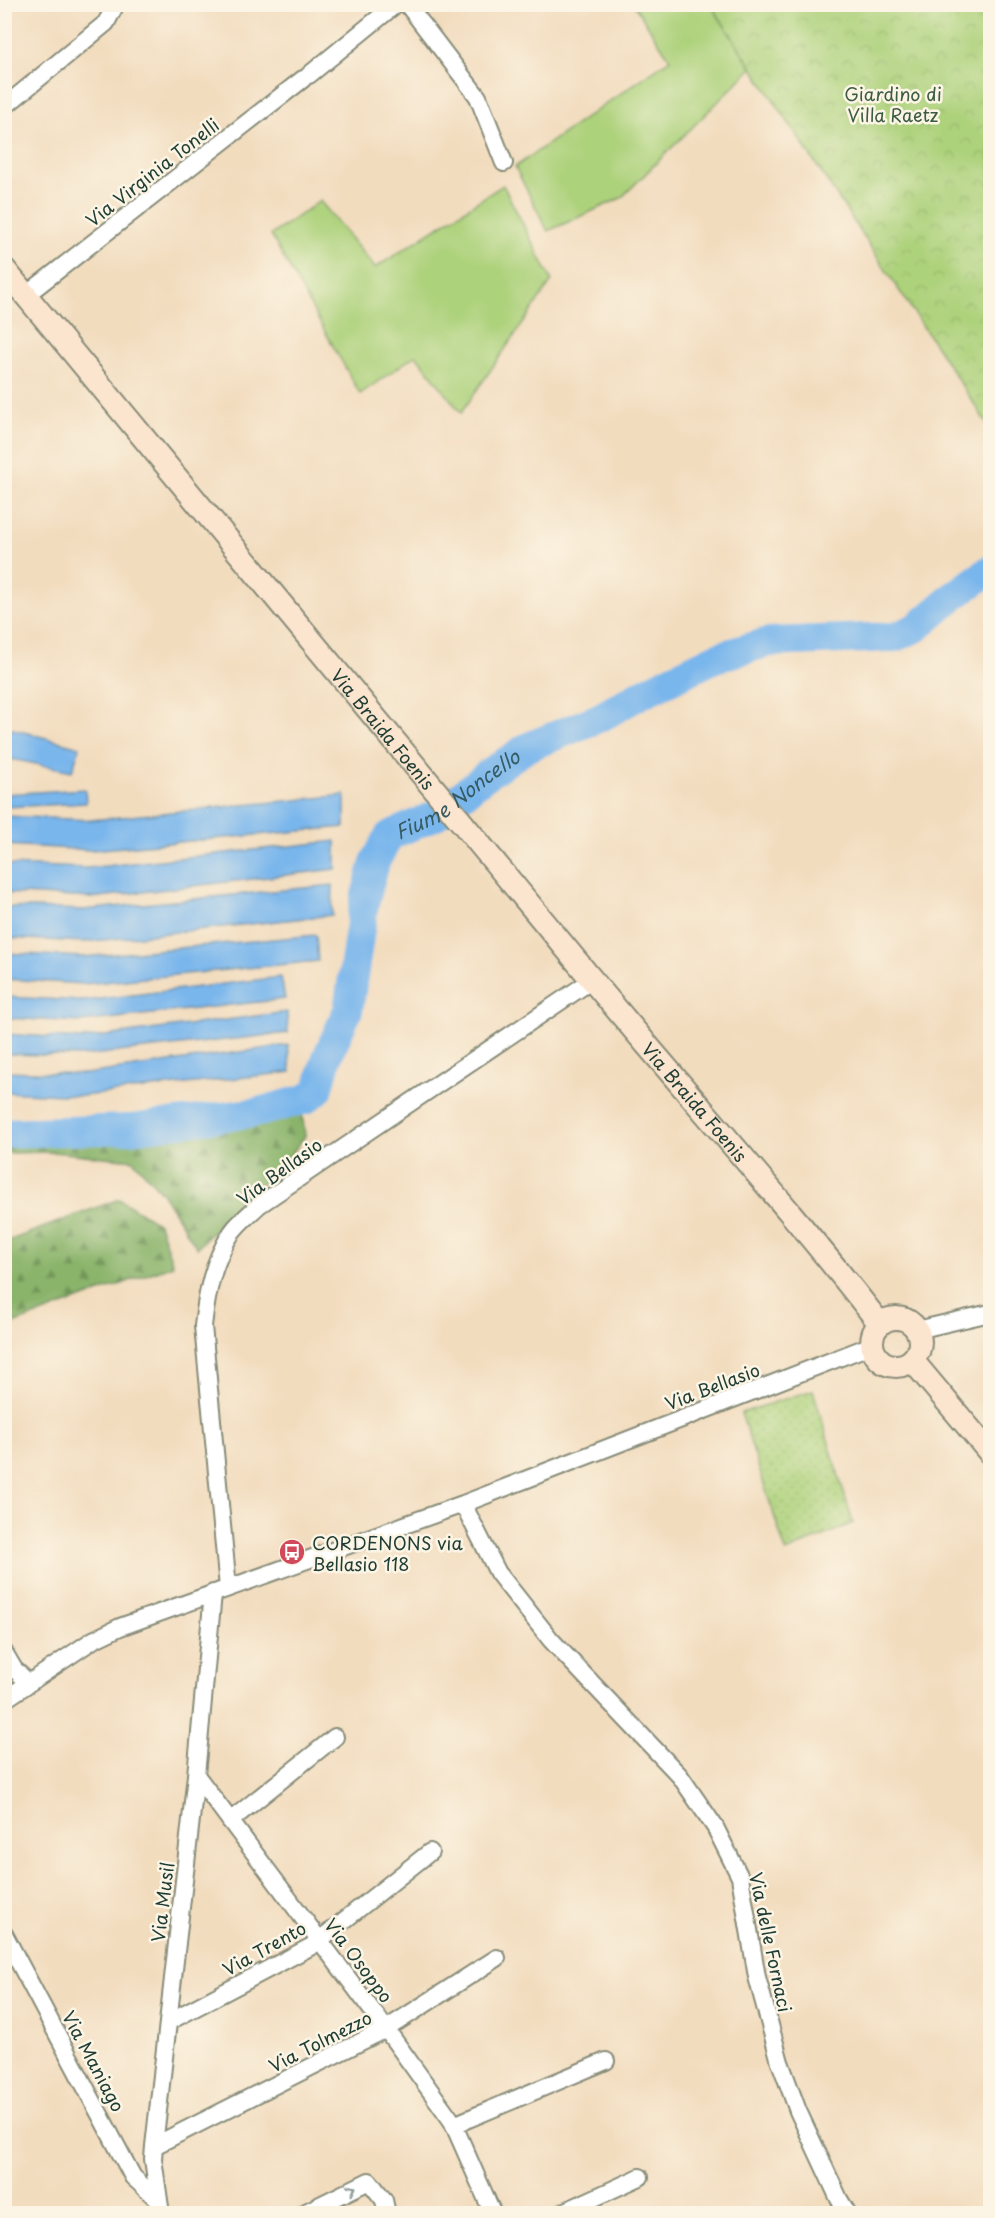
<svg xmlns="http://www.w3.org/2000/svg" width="995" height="2218" font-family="'Playpen Sans',sans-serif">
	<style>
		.grass { fill: url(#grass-dots); stroke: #668858; stroke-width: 1.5 }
		.forest { fill: url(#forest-firs); stroke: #547850; stroke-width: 1.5 }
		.park { fill: url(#park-crowns); stroke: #668858; stroke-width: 1.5 }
		.garden { fill: #add27b; stroke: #668858; stroke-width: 1.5 }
		.water { fill: #79b6ec; stroke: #4c7a90; stroke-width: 1.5 }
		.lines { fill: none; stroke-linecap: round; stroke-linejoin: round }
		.river { stroke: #79b6ec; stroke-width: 30 }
		.street-casing { stroke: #888c79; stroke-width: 20 }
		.secondary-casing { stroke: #888c79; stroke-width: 26 }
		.street { stroke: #fff; stroke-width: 16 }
		.secondary { stroke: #fce5cf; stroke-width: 22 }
		.oneway { stroke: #8f9e9a }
		.labels { text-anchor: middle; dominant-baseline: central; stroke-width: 5; stroke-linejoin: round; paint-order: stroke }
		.park-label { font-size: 18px; fill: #3b5b42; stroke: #fcf5e5 }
		.street-label { font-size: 18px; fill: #1f3d34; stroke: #fcf5e5 }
		.poi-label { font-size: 18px; fill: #1f3d34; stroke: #fcf5e5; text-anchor: start }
		.water-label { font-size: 20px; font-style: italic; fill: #365b62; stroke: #fcf5e5 }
	</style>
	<defs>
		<pattern id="grass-dots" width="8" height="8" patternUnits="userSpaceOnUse" patternTransform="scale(1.5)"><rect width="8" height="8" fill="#add27b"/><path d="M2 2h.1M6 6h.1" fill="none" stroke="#94b56b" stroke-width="1.8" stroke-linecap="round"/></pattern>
		<pattern id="forest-firs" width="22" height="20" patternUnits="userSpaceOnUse" patternTransform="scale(1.5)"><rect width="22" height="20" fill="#8ab46b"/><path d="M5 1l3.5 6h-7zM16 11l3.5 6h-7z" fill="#709459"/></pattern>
		<pattern id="park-crowns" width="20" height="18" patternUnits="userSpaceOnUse" patternTransform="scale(1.5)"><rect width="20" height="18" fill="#add27b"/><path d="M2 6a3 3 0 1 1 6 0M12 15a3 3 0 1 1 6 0" fill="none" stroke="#94b56b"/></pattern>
	</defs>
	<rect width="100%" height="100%" fill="#fcf5e5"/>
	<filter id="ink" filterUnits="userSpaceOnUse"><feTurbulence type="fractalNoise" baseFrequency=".0167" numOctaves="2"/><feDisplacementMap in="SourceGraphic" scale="12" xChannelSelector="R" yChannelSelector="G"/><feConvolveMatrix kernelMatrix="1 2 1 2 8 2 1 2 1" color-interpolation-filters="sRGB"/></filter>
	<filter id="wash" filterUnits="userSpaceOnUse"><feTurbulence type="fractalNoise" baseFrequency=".008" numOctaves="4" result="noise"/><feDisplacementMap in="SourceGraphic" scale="24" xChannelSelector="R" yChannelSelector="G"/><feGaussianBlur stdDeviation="1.35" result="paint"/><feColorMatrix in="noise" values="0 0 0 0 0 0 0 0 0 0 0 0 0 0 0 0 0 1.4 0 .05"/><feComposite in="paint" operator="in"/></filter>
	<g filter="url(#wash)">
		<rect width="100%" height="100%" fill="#f2dcbe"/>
		<!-- grass -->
		<path class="grass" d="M 813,1390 L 853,1523 L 786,1552 L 741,1413 Z"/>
		<!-- forest -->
		<path class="forest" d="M 287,1105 L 302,1112 L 305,1136 L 290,1156 L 197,1248 L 163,1194 L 133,1160 L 53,1152 L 5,1153 L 5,1133 C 99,1132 195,1128 287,1105 Z
			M 119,1199 L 159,1224 L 173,1265 L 5,1327 L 5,1242 Z"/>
		<!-- park -->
		<path class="park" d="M 711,5 L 990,5 L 990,428 Z"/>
		<!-- garden -->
		<path class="garden" d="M 634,5 L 711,5 L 752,68 L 621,198 L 548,231 L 515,167 L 670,59 Z
			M 503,185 L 552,281 L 461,413 L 416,355 L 360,394 L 271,235 L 320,201 L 375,268 Z"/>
		<!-- water -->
		<path class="water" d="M 5,727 L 80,747 L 72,771 L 5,758 Z
			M 85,789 L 86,803 L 5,807 L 5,794 Z
			M 345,795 L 345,827 L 91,850 L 5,845 L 5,816 L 91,820 Z
			M 336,841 L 336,869 L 91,898 L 5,893 L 5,865 L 87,868 Z
			M 333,885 L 332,915 L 85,942 L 5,938 L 5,907 L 83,910 Z
			M 316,935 L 318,961 L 83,984 L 5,979 L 5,953 L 83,957 Z
			M 281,977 L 285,999 L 81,1022 L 5,1018 L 5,997 L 83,1001 Z
			M 287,1012 L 288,1033 L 82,1056 L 5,1054 L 5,1034 L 82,1039 Z
			M 288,1045 L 291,1072 L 82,1096 L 5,1092 L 5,1071 L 86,1074 Z"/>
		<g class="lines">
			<!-- river -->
			<path class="river" id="s1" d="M 4,1133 L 131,1129 L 259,1112 L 306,1099 L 318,1090 L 327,1057 L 348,1010 L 364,903 L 375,862 L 389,836 L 438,814 L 488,774 L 528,747 L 601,717 L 641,694 L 715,658 L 769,642 L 895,637 L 916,628 L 954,596 L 990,570"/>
		</g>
	</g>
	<g filter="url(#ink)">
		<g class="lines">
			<!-- street casing -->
			<g class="street-casing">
				<path id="street" d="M 407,4 L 478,97 L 504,163
					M 309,75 L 396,4
					M 4,107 L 106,23 L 116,4
					M 26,295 L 303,79
					M 917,1330 L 990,1313
					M 463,1504 L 498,1573 L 551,1640 L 680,1776 L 715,1827 L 740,1877 L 757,1977 L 780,2062 L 798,2111 L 839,2199 L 848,2214
					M 228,1588 L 203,1326 C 207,1292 213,1261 232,1232 C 239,1222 250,1214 259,1205 L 592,980
					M 4,1652 L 14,1669 L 29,1683
					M 4,1700 L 93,1640 L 120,1627 L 463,1504 L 872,1345
					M 196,1775 L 386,2029 L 452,2121 L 493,2214
					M 230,1821 L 335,1737
					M 4,1934 L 133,2177 L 157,2199
					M 168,2022 L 312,1946 L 430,1852
					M 454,2125 L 606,2061
					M 154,2146 L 386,2029 L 497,1958
					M 161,2214 L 153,2159 L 154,2146 L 196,1775 L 213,1593
					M 302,2214 L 369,2181 L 384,2200 L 387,2214
					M 559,2214 L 640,2177"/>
			</g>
			<!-- secondary casing -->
			<g class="secondary-casing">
				<g id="secondary">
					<path id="s2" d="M 4,269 C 198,505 393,740 588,975 C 685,1092 787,1204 880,1324"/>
					<circle cx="896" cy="1342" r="24"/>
					<path d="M 912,1360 L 990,1453"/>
				</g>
			</g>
			<!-- street -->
			<use href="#street" class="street"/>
			<!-- secondary -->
			<use href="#secondary" class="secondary"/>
		</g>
		<!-- one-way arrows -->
		<defs><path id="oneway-chevron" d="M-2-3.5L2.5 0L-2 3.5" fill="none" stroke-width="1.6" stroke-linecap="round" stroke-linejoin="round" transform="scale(1.5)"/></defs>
		<use class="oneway" href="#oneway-chevron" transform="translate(352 2189) rotate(-26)"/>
	</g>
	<!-- icons -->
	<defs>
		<g id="bus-disc" transform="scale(1.35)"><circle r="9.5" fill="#d1495b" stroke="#fcf5e5"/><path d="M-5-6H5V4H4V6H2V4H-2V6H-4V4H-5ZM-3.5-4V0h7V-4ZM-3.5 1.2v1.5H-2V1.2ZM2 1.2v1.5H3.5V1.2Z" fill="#fff"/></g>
	</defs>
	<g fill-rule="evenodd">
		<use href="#bus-disc" x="292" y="1552"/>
	</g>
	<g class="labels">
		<!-- park labels -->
		<g class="park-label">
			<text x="893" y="93">Giardino di<tspan x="893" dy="21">Villa Raetz</tspan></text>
		</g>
		<!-- street labels -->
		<g class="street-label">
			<text transform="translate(152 172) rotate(-38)">Via Virginia Tonelli</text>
			<text stroke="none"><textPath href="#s2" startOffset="596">Via Braida Foenis</textPath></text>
			<text stroke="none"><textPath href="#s2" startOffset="1082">Via Braida Foenis</textPath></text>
			<text transform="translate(279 1171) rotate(-36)">Via Bellasio</text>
			<text transform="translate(712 1386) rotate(-21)">Via Bellasio</text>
			<text transform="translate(162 1902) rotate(-83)">Via Musil</text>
			<text transform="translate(771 1942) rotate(78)">Via delle Fornaci</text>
			<text transform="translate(264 1948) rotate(-29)">Via Trento</text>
			<text transform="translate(359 1960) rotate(53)">Via Osoppo</text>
			<text transform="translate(320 2041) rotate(-27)">Via Tolmezzo</text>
			<text transform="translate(94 2061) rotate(62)">Via Maniago</text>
		</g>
		<!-- poi labels -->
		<g class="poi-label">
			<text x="312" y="1542">CORDENONS via<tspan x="312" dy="21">Bellasio 118</tspan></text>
		</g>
		<!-- water labels -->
		<g class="water-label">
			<text stroke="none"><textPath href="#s1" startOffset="666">Fiume Noncello</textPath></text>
		</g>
	</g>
	<!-- margin -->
	<rect width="995" height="2218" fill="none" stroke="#fcf5e5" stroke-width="24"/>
</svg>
